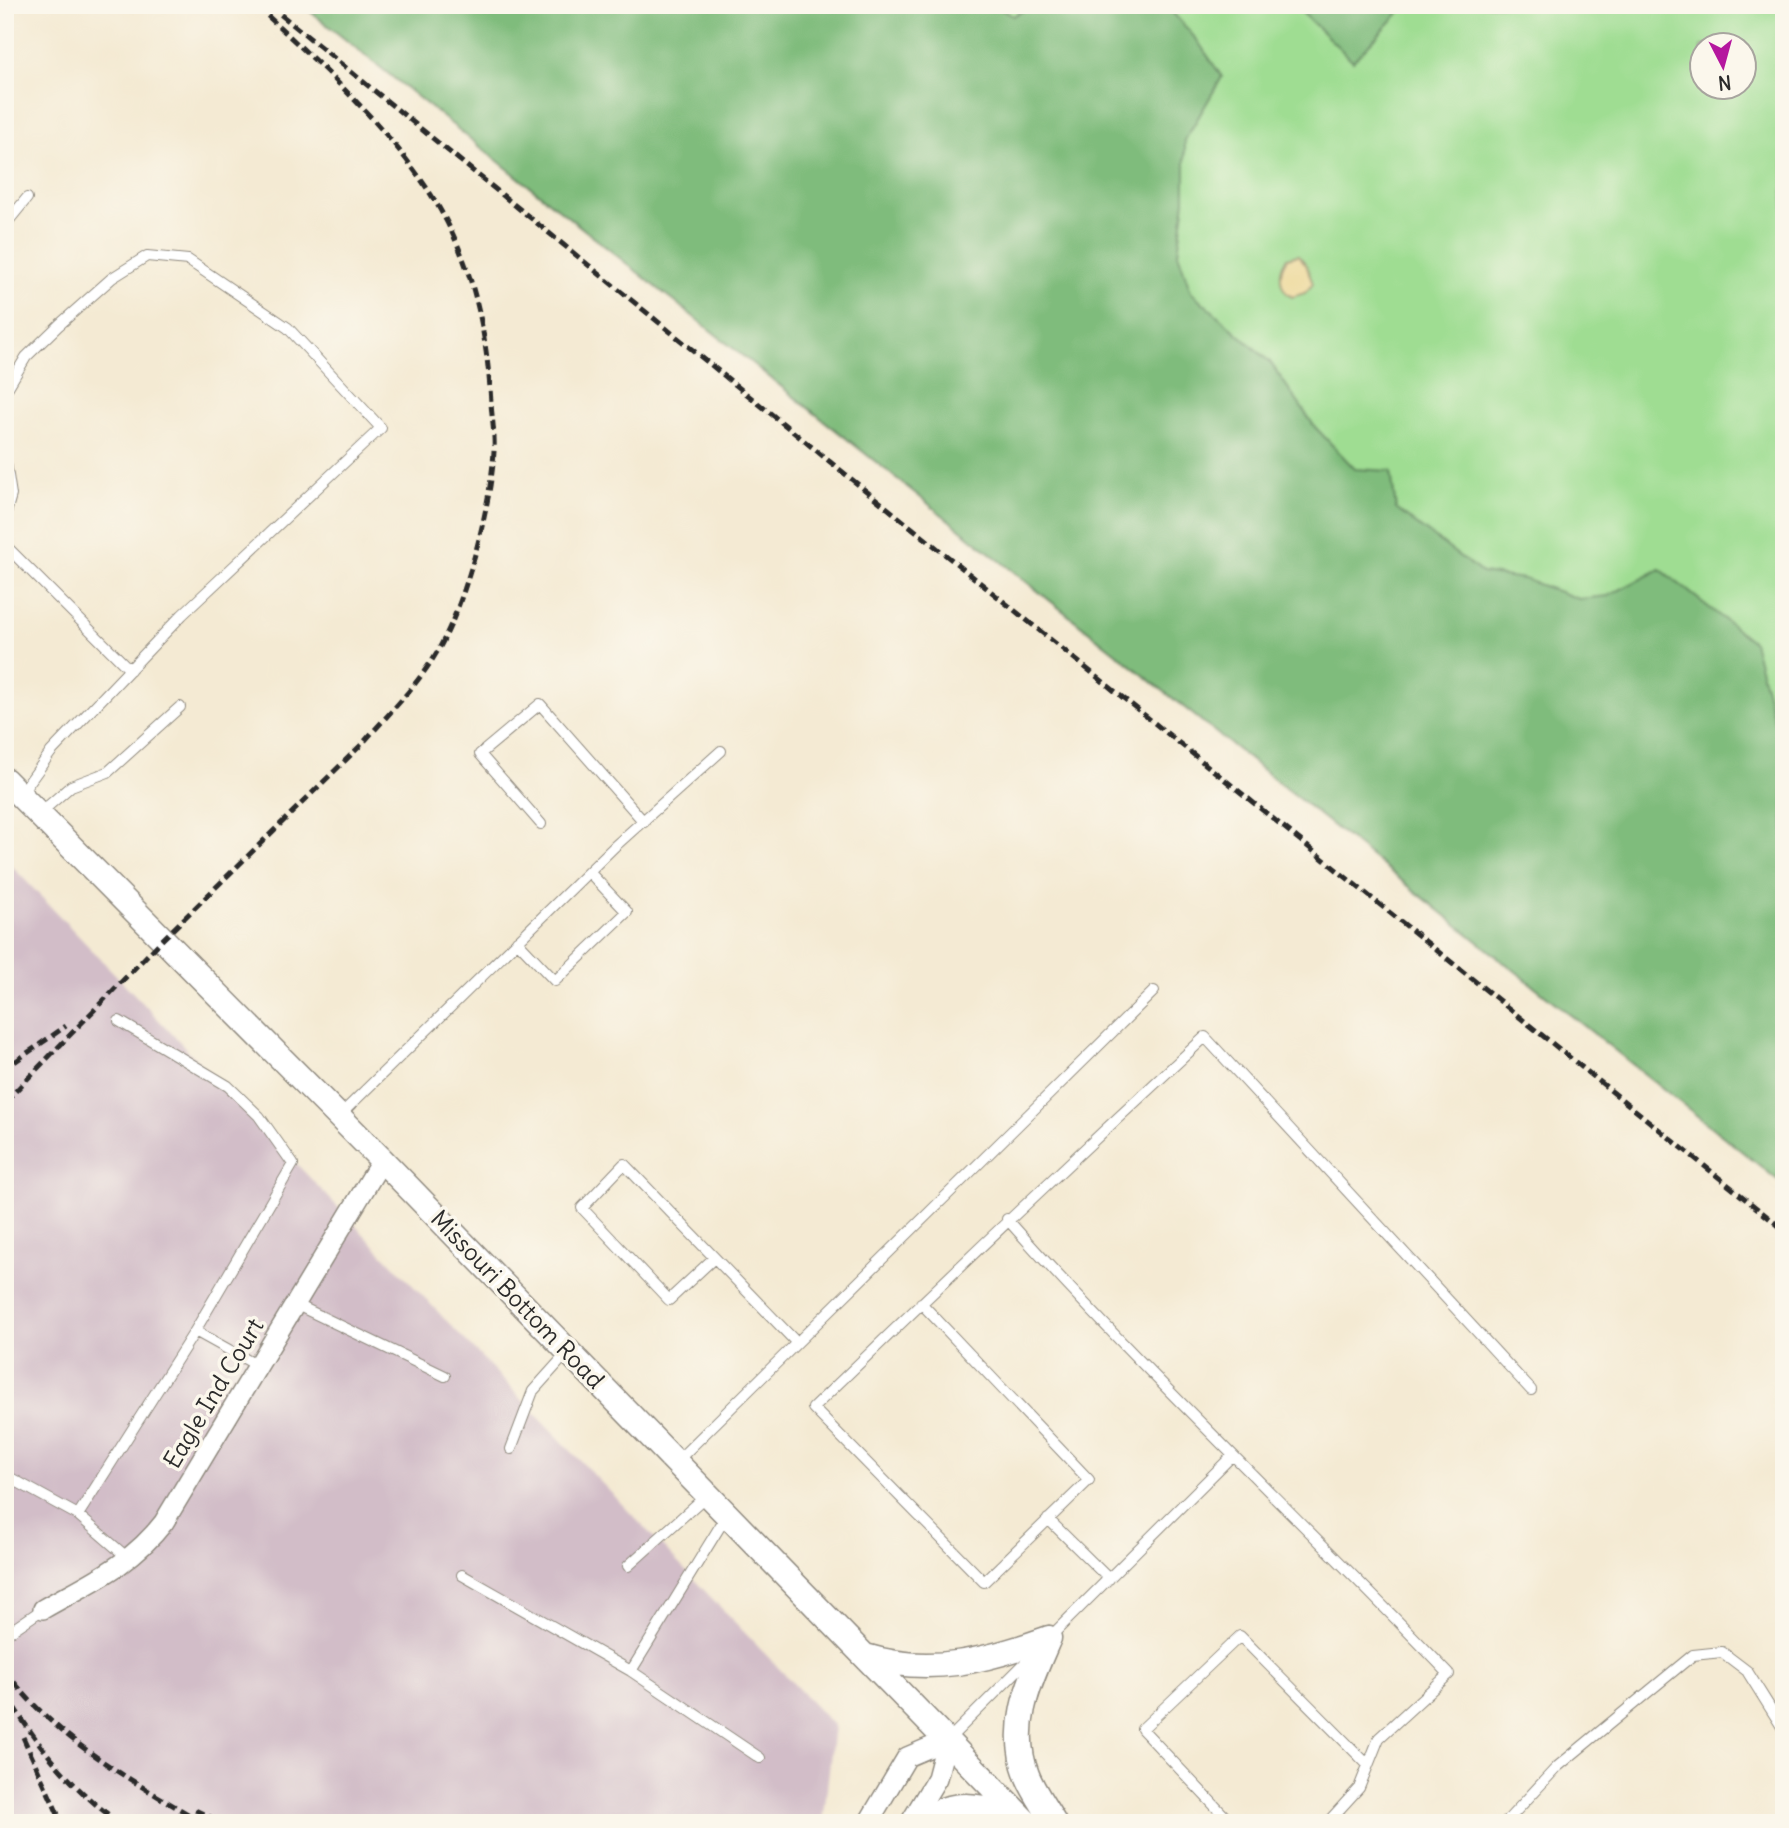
<svg xmlns="http://www.w3.org/2000/svg" width="1789" height="1828" font-family="Delius,sans-serif">
	<style>
		.industrial { fill: #d2bdc8 }
		.green { fill: #9fdd92; stroke: #65845e; stroke-width: 2; fill-rule: evenodd }
		.forest { fill: #7fbc7c; stroke: #557454; stroke-width: 2 }
		.sand { fill: #eeda9e; stroke: #8c8264; stroke-width: 2 }
		.lines { fill: none; stroke-linecap: round; stroke-linejoin: round }
		.service-casing { stroke: #908a7f; stroke-width: 12 }
		.minor-casing { stroke: #908a7f; stroke-width: 22 }
		.tertiary-casing { stroke: #908a7f; stroke-width: 27 }
		.service { stroke: #fff; stroke-width: 10 }
		.minor { stroke: #fff; stroke-width: 19 }
		.tertiary { stroke: #fff; stroke-width: 24 }
		.rail { stroke: #2b2b2b; stroke-width: 5; stroke-dasharray: 10 5; stroke-linecap: butt }
		.labels { text-anchor: middle; dominant-baseline: central; stroke-width: 7; stroke-linejoin: round; paint-order: stroke }
		.street-label { font-size: 24px; fill: #2b2b2b; stroke: #fbf7ec }
	</style>
	<rect width="100%" height="100%" fill="#fbf7ec"/>
	<filter id="ink" filterUnits="userSpaceOnUse"><feTurbulence type="fractalNoise" baseFrequency=".0143" numOctaves="2"/><feDisplacementMap in="SourceGraphic" scale="14" xChannelSelector="R" yChannelSelector="G"/><feConvolveMatrix kernelMatrix="1 2 1 2 8 2 1 2 1" color-interpolation-filters="sRGB"/></filter>
	<filter id="wash" filterUnits="userSpaceOnUse"><feTurbulence type="fractalNoise" baseFrequency=".00686" numOctaves="4" result="noise"/><feDisplacementMap in="SourceGraphic" scale="28" xChannelSelector="R" yChannelSelector="G"/><feGaussianBlur stdDeviation="1.57" result="paint"/><feColorMatrix in="noise" values="0 0 0 0 0 0 0 0 0 0 0 0 0 0 0 0 0 1.4 0 .05"/><feComposite in="paint" operator="in"/></filter>
	<g filter="url(#wash)">
		<rect width="100%" height="100%" fill="#f4ead3"/>
		<!-- industrial -->
		<path class="industrial" d="M 5,859 L 834,1726 L 823,1823 L 5,1823 Z"/>
		<!-- green -->
		<path class="green" d="M 953,5 L 1784,5 L 1784,809 L 1309,470 ZM 1702,46 L 1744,46 L 1744,88 L 1702,88 Z"/>
		<!-- forest -->
		<path class="forest" d="M 302,5 L 995,5 L 1013,16 L 1034,5 L 1166,5 L 1197,40 L 1222,77 L 1185,140 L 1185,201 L 1178,253 L 1191,292 L 1270,362 L 1315,427 L 1355,469 L 1391,471 L 1396,509 L 1482,573 L 1524,579 L 1579,599 L 1608,596 L 1660,569 L 1753,642 L 1777,731 L 1784,739 L 1784,1185 Z
			M 1294,5 L 1407,5 L 1353,61 Z"/>
		<!-- sand -->
		<path class="sand" d="M 1298,255 L 1306,264 L 1313,284 L 1305,293 L 1292,297 C 1278,290 1278,269 1287,258 Z"/>
	</g>
	<g filter="url(#ink)">
		<g class="lines">
			<!-- service casing -->
			<g class="service-casing">
				<path id="service" d="M 5,225 L 27,198
					M 5,392 L 26,357 L 59,325 L 112,278 L 147,256 L 188,260 L 288,328 L 381,428 L 182,615 L 51,752 L 20,795
					M 5,456 L 11,495 L 5,516
					M 5,545 L 130,670
					M 39,814 L 71,786 L 108,772 L 180,707
					M 541,824 L 480,754 L 540,704 L 644,822
					M 517,941 L 555,981 L 627,912 L 589,872
					M 119,1021 L 228,1086 L 259,1116 L 293,1164 L 195,1331 L 258,1366
					M 339,1116 L 615,846 L 721,751
					M 1007,1219 C 1148,1377 1303,1521 1449,1674 L 1379,1738 L 1359,1788 L 1327,1823
					M 714,1258 L 669,1300 L 582,1208 L 624,1164 L 796,1342
					M 921,1303 L 1089,1480 L 984,1582 L 813,1408 C 942,1283 1073,1159 1205,1037 L 1531,1390
					M 295,1304 L 445,1376
					M 511,1449 L 533,1391 L 568,1352
					M 677,1461 L 1154,991
					M 5,1475 L 78,1515 L 195,1331
					M 78,1515 L 129,1559
					M 1048,1519 L 1109,1579
					M 628,1566 L 708,1494
					M 462,1575 L 631,1671 L 727,1515
					M 5,1635 L 43,1609
					M 1049,1638 L 1232,1456
					M 631,1671 L 760,1758
					M 948,1740 L 1034,1654
					M 1231,1823 L 1142,1729 L 1240,1636 L 1368,1765
					M 1505,1823 L 1557,1767 L 1693,1655 L 1722,1652 L 1747,1671 L 1784,1730"/>
			</g>
			<!-- minor casing -->
			<g class="minor-casing">
				<path id="minor" d="M 43,1609 C 90,1582 130,1566 164,1522 L 382,1160
					M 868,1823 L 907,1757 L 947,1740
					M 910,1823 L 937,1778 L 947,1740"/>
			</g>
			<!-- tertiary casing -->
			<g class="tertiary-casing">
				<path id="tertiary" d="M 5,780 L 382,1160 L 1027,1823
					M 1049,1638 C 1030,1682 1008,1726 1027,1775 C 1033,1791 1045,1807 1054,1823
					M 865,1656 C 930,1676 988,1660 1049,1638
					M 920,1823 C 951,1797 985,1806 1020,1817"/>
			</g>
			<!-- service -->
			<use href="#service" class="service"/>
			<!-- minor -->
			<use href="#minor" class="minor"/>
			<!-- tertiary -->
			<use href="#tertiary" class="tertiary"/>
			<!-- rail -->
			<path class="rail" d="M 269,5 L 829,461 L 1784,1230
				M 5,1073 L 13,1063 L 66,1026
				M 5,1102 L 162,940 L 362,744 C 391,711 427,676 446,635 C 469,588 491,503 494,451 C 495,435 492,419 491,403 C 487,332 473,263 435,201 C 389,126 320,65 256,5
				M 5,1670 C 55,1740 131,1780 203,1823
				M 5,1693 C 36,1743 71,1789 120,1823
				M 23,1737 L 62,1823
				M 195,1810 L 223,1823"/>
		</g>
	</g>
	<g class="labels">
		<!-- street labels -->
		<g class="street-label">
			<text transform="translate(518 1299) rotate(46)">Missouri Bottom Road</text>
			<text transform="translate(213 1393) rotate(-59)">Eagle Ind Court</text>
		</g>
	</g>
	<!-- margin -->
	<rect width="1789" height="1828" fill="none" stroke="#fbf7ec" stroke-width="28"/>
	<!-- north arrow -->
	<g transform="translate(1723 66) rotate(174)"><circle r="33" fill="#fbf7ec" stroke="#a8a59f" stroke-width="2"/>
	<path d="M0-5L12 26L0 18L-12 26Z" fill="#b5179e"/>
	<text y="-10" font-size="19" font-weight="bold" text-anchor="middle" fill="#2b2b2b">N</text>
	</g>
</svg>
